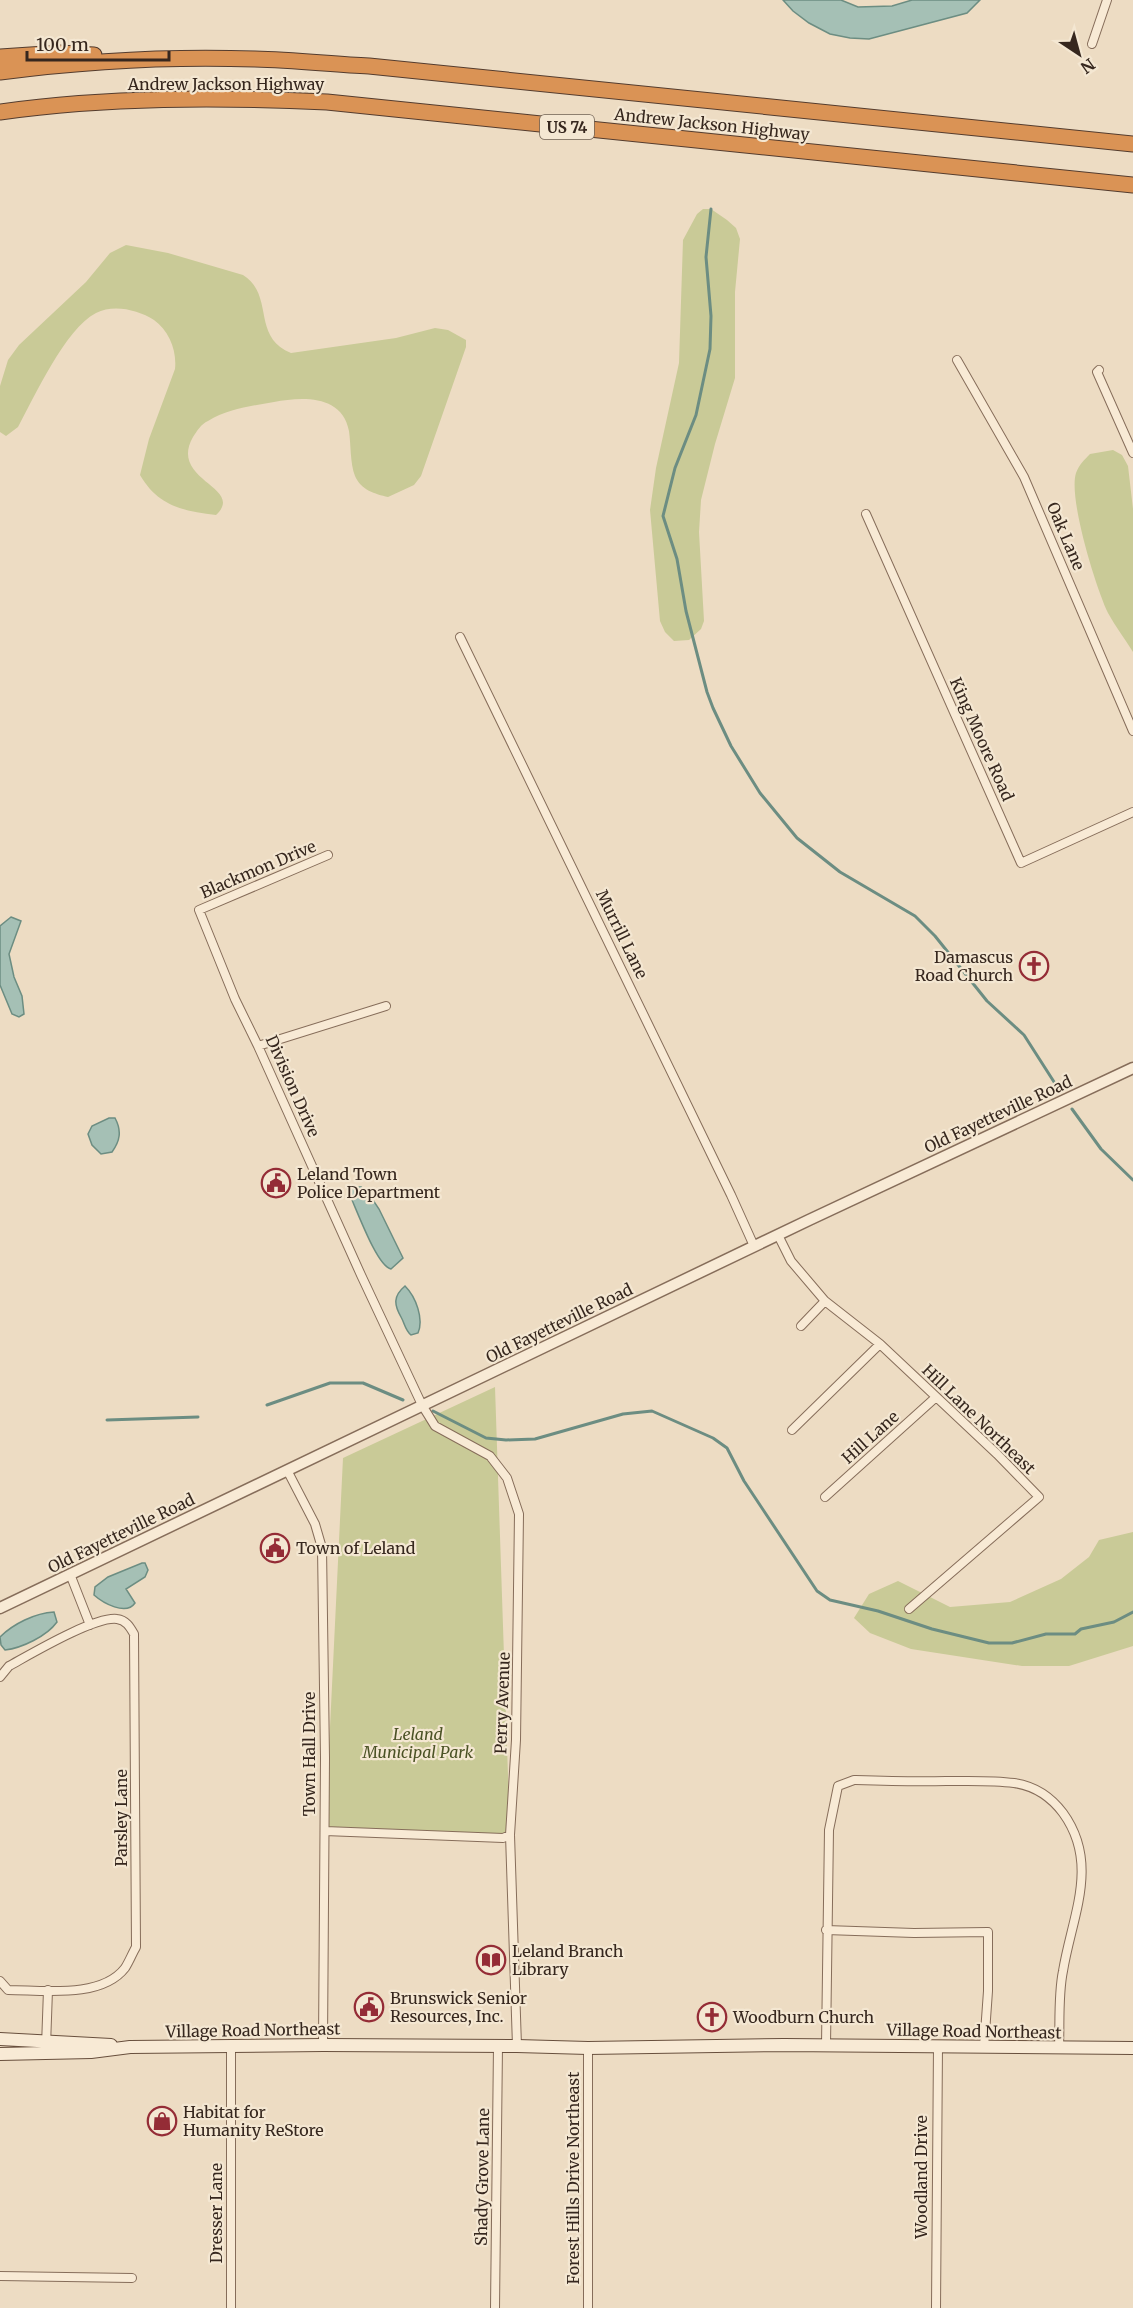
<svg xmlns="http://www.w3.org/2000/svg" width="1133" height="2308" font-family="Merriweather,serif">
	<style>
		.green { fill: #c9ca97 }
		.water { fill: #a5c0b5; stroke: #6c8d82; stroke-width: 1.5 }
		.lines { fill: none; stroke-linecap: round; stroke-linejoin: round }
		.stream { stroke: #6c8d82; stroke-width: 3 }
		.minor-casing { stroke: #866d5a; stroke-width: 10 }
		.tertiary-casing { stroke: #866d5a; stroke-width: 13 }
		.secondary-casing { stroke: #684f3d; stroke-width: 14 }
		.motorway-casing { stroke: #543c2e; stroke-width: 17 }
		.minor { stroke: #f8ead5; stroke-width: 8 }
		.tertiary { stroke: #f8ead5; stroke-width: 10 }
		.secondary { stroke: #f8ead5; stroke-width: 12 }
		.motorway { stroke: #da9355; stroke-width: 15 }
		.labels { text-anchor: middle; dominant-baseline: central; stroke-width: 4.5; stroke-linejoin: round; paint-order: stroke }
		.shield { fill: #f4e7d2; stroke: #6f6154; stroke-width: 1.5 }
		.shield-label { font-size: 15px; font-weight: bold; fill: #36271e }
		.street-label { font-size: 16px; fill: #36271e; stroke: #f4e7d2 }
		.poi-label { font-size: 16px; fill: #36271e; stroke: #f4e7d2; text-anchor: start }
		.park-label { font-size: 16px; font-style: italic; fill: #4b5225; stroke: #f4e7d2 }
	</style>
	<rect width="100%" height="100%" fill="#eddcc3"/>
	<!-- green -->
	<path class="green" d="M 703,209 L 711,209 L 727,220 L 736,228 L 740,239 L 735,292 L 735,378 L 715,444 L 701,500 L 699,532 L 704,621 L 701,629 L 689,640 L 674,641 L 665,632 L 660,621 L 650,510 L 656,468 L 679,363 L 683,240 L 697,214 Z
		M 126,245 L 168,253 L 243,275 C 275,295 251,337 291,353 L 396,338 L 435,328 L 448,330 L 466,340 L 466,347 L 421,476 L 414,485 L 388,497 C 375,494 361,490 355,476 C 350,463 351,445 349,431 C 342,394 301,397 274,402 C 251,406 228,409 208,421 C 201,424 197,431 193,437 C 168,481 246,487 216,515 C 183,511 158,506 140,475 L 149,439 L 175,369 C 177,350 169,331 154,320 C 138,310 114,304 96,313 C 65,329 35,396 18,427 L 6,436 L 0,432 L 0,386 L 8,360 L 19,345 L 86,282 L 110,253 Z
		M 1113,450 L 1122,455 L 1128,466 L 1133,509 L 1133,652 C 1125,639 1115,626 1108,613 C 1096,588 1068,498 1076,473 C 1079,465 1084,460 1090,454 Z
		M 495,1387 L 510,1835 L 325,1831 L 343,1458 Z
		M 1133,1532 L 1133,1646 L 1069,1666 L 1022,1666 L 911,1649 L 870,1633 L 854,1618 L 869,1594 L 898,1581 L 950,1607 L 1010,1602 L 1061,1579 L 1089,1557 L 1099,1540 Z"/>
	<!-- water -->
	<path class="water" d="M 783,0 L 841,0 L 858,7 L 892,6 L 912,0 L 980,0 L 967,13 L 869,39 L 850,38 L 830,34 L 809,23 L 793,11 Z
		M 11,917 L 21,921 L 9,954 L 14,977 L 22,996 L 24,1014 L 19,1017 L 12,1014 L 0,985 L 0,926 Z
		M 109,1118 L 115,1118 C 122,1131 120,1141 112,1152 L 101,1154 L 92,1145 L 88,1134 L 92,1126 Z
		M 349,1187 L 361,1187 L 367,1191 L 379,1209 L 403,1258 L 391,1269 C 376,1266 355,1204 347,1189 Z
		M 405,1286 C 416,1297 424,1319 418,1333 L 411,1335 C 405,1330 405,1324 401,1317 C 394,1305 393,1296 405,1286 Z
		M 142,1563 L 145,1563 L 148,1570 L 145,1577 L 126,1589 L 135,1603 C 126,1616 103,1603 94,1595 L 95,1587 L 108,1577 Z
		M 54,1612 L 57,1622 C 47,1636 22,1648 5,1650 L 1,1645 L 0,1637 C 13,1624 35,1613 54,1612 Z"/>
	<g class="lines">
		<!-- stream -->
		<path class="stream" d="M 711,209 L 706,257 L 711,316 L 710,349 L 696,415 L 675,468 L 663,516 L 677,559 L 686,611 L 707,692 L 713,708 L 731,746 L 760,793 L 797,838 L 840,872 L 915,916 L 935,936 L 987,1001 L 1024,1035 L 1056,1085
			M 1072,1109 L 1101,1149 L 1133,1180
			M 267,1405 L 330,1383 L 363,1383 L 403,1400
			M 433,1411 L 486,1438 L 506,1440 L 535,1439 L 623,1414 L 652,1411 L 713,1438 L 727,1448 L 744,1481 L 817,1591 L 830,1600 L 878,1611 L 932,1629 L 989,1643 L 1012,1643 L 1046,1634 L 1075,1634 L 1081,1629 L 1114,1622 L 1133,1612
			M 107,1420 L 198,1417"/>
		<!-- minor casing -->
		<g class="minor-casing">
			<path id="minor" d="M 1092,44 L 1107,0
				M 957,360 L 1024,477 L 1133,731
				M 1099,370 L 1097,372 L 1133,453
				M 866,514 L 1021,863 L 1133,812
				M 460,637 L 731,1195 L 754,1246
				M 328,855 L 199,910 L 235,999 L 258,1046 L 361,1275 L 422,1405 L 435,1426 L 490,1456 L 507,1478 L 519,1514 L 516,1740 L 510,1835 L 517,2046
				M 258,1046 L 386,1006
				M 778,1235 L 791,1261 L 825,1301 L 880,1344 L 997,1454 L 1039,1497 L 909,1609
				M 801,1326 L 825,1301
				M 792,1430 L 880,1344
				M 287,1470 L 315,1524 L 322,1548 L 325,1758 L 323,2045
				M 825,1497 L 935,1398
				M 70,1574 L 90,1625
				M 0,1677 L 9,1666 C 31,1654 95,1616 117,1619 C 126,1620 130,1627 134,1634 L 136,1947 C 132,1954 129,1962 125,1968 C 101,1999 42,1990 8,1990 L 0,1981
				M 325,1831 L 503,1838 L 510,1835
				M 826,1930 L 914,1933 L 988,1932 L 988,1991 L 984,2047
				M 826,2045 L 829,1830 L 838,1786 L 854,1780 C 885,1781 915,1782 946,1781 C 968,1781 992,1780 1014,1783 C 1035,1786 1051,1797 1063,1813 C 1100,1864 1072,1916 1063,1971 C 1058,1995 1060,2023 1059,2048
				M 46,2046 L 48,1990
				M 231,2047 L 231,2308
				M 588,2048 L 588,2308
				M 0,2276 L 132,2278
				M 495,2308 L 498,2046
				M 936,2308 L 938,2046"/>
		</g>
		<!-- tertiary casing -->
		<g class="tertiary-casing">
			<path id="tertiary" d="M 0,1608 L 809,1220 L 1133,1068"/>
		</g>
		<!-- secondary casing -->
		<g class="secondary-casing">
			<path id="secondary" d="M 0,2039 L 111,2045
				M 0,2054 L 91,2052 L 130,2047 L 323,2045 L 517,2046 L 588,2048 L 784,2045 L 1133,2048"/>
		</g>
		<!-- motorway casing -->
		<g class="motorway-casing">
			<path id="motorway" d="M 0,57 L 60,53 L 94,55
				M 0,72 C 84,61 170,56 255,59 C 293,60 331,64 369,66 L 1133,144
				M 0,112 C 108,97 218,97 327,102 L 1133,185"/>
		</g>
		<!-- minor -->
		<use href="#minor" class="minor"/>
		<!-- tertiary -->
		<use href="#tertiary" class="tertiary"/>
		<!-- secondary -->
		<use href="#secondary" class="secondary"/>
		<!-- motorway -->
		<use href="#motorway" class="motorway"/>
	</g>
	<!-- icons -->
	<defs>
		<g id="church-ring" transform="scale(1.5)"><circle r="9.5" fill="#f4e7d2" stroke="#942c36" stroke-width="1.5"/><path d="M-1.2-6h2.4v3.5h3.3v2.4h-3.3V6h-2.4V-.1h-3.3v-2.4h3.3Z" fill="#942c36"/></g>
		<g id="civic-ring" transform="scale(1.5)"><circle r="9.5" fill="#f4e7d2" stroke="#942c36" stroke-width="1.5"/><path d="M-.6-6.5H3V-4.5H.6V-3L4-1V1h2V6H-6V1h2V-1L-.6-3ZM-1.2 2.5V6h2.4V2.5Z" fill="#942c36"/></g>
		<g id="library-ring" transform="scale(1.5)"><circle r="9.5" fill="#f4e7d2" stroke="#942c36" stroke-width="1.5"/><path d="M-6-4Q-3-5.5-.7-3.5V5Q-3 3-6 4ZM6-4Q3-5.5 .7-3.5V5Q3 3 6 4Z" fill="#942c36"/></g>
		<g id="shop-ring" transform="scale(1.5)"><circle r="9.5" fill="#f4e7d2" stroke="#942c36" stroke-width="1.5"/><path d="M-5-2.5h2.3a2.7 3.5 0 0 1 5.4 0H5L5.5 6h-11ZM-1.5-2.5h3a1.5 2.3 0 0 0-3 0Z" fill="#942c36"/></g>
	</defs>
	<g fill-rule="evenodd">
		<use href="#church-ring" x="1034" y="966"/>
		<use href="#civic-ring" x="276" y="1183"/>
		<use href="#civic-ring" x="275" y="1548"/>
		<use href="#library-ring" x="491" y="1960"/>
		<use href="#civic-ring" x="369" y="2007"/>
		<use href="#church-ring" x="712" y="2017"/>
		<use href="#shop-ring" x="162" y="2121"/>
	</g>
	<g class="labels">
		<!-- shield labels -->
		<rect class="shield" x="540" y="115" width="54" height="24" rx="4.5"/>
		<g class="shield-label">
			<text x="567" y="127">US 74</text>
		</g>
		<!-- street labels -->
		<g class="street-label">
			<text x="226" y="84">Andrew Jackson Highway</text>
			<text transform="translate(712 124) rotate(6)">Andrew Jackson Highway</text>
			<text transform="translate(1066 536) rotate(67)">Oak Lane</text>
			<text transform="translate(982 739) rotate(66)">King Moore Road</text>
			<text transform="translate(258 869) rotate(-23)">Blackmon Drive</text>
			<text transform="translate(622 934) rotate(64)">Murrill Lane</text>
			<text transform="translate(293 1086) rotate(66)">Division Drive</text>
			<text transform="translate(998 1114) rotate(-25)">Old Fayetteville Road</text>
			<text transform="translate(559 1323) rotate(-26)">Old Fayetteville Road</text>
			<text transform="translate(979 1419) rotate(44)">Hill Lane Northeast</text>
			<text transform="translate(870 1437) rotate(-42)">Hill Lane</text>
			<text transform="translate(121 1533) rotate(-26)">Old Fayetteville Road</text>
			<text transform="translate(502 1703) rotate(-88)">Perry Avenue</text>
			<text transform="translate(309 1754) rotate(-90)">Town Hall Drive</text>
			<text transform="translate(121 1818) rotate(-90)">Parsley Lane</text>
			<text transform="translate(253 2030) rotate(-1)">Village Road Northeast</text>
			<text transform="translate(974 2031) rotate(1)">Village Road Northeast</text>
			<text transform="translate(482 2177) rotate(-89)">Shady Grove Lane</text>
			<text transform="translate(921 2177) rotate(-90)">Woodland Drive</text>
			<text transform="translate(573 2178) rotate(-90)">Forest Hills Drive Northeast</text>
			<text transform="translate(216 2213) rotate(-90)">Dresser Lane</text>
		</g>
		<!-- poi labels -->
		<g class="poi-label">
			<text x="1013" y="957" text-anchor="end">Damascus<tspan x="1013" dy="18">Road Church</tspan></text>
			<text x="297" y="1174">Leland Town<tspan x="297" dy="18">Police Department</tspan></text>
			<text x="296" y="1548">Town of Leland</text>
			<text x="512" y="1951">Leland Branch<tspan x="512" dy="18">Library</tspan></text>
			<text x="390" y="1998">Brunswick Senior<tspan x="390" dy="18">Resources, Inc.</tspan></text>
			<text x="733" y="2017">Woodburn Church</text>
			<text x="183" y="2112">Habitat for<tspan x="183" dy="18">Humanity ReStore</tspan></text>
		</g>
		<!-- park labels -->
		<g class="park-label">
			<text x="418" y="1734">Leland<tspan x="418" dy="18">Municipal Park</tspan></text>
		</g>
	</g>
	<!-- north arrow -->
	<g transform="translate(1079 54) rotate(144)" stroke="#f4e7d2" stroke-width="4.5" paint-order="stroke">
	<path d="M0-4.5L10 22L0 15L-10 22Z" fill="#36271e"/>
	<text y="-9" font-size="16" font-weight="bold" text-anchor="middle" fill="#36271e">N</text>
	</g>
	<!-- scale -->
	<path d="M27 51v9h142v-9" fill="none" stroke="#36271e" stroke-width="3"/>
	<text x="36" y="51" font-size="18" fill="#36271e" stroke="#f4e7d2" stroke-width="4.5" paint-order="stroke">100 m</text>
</svg>
